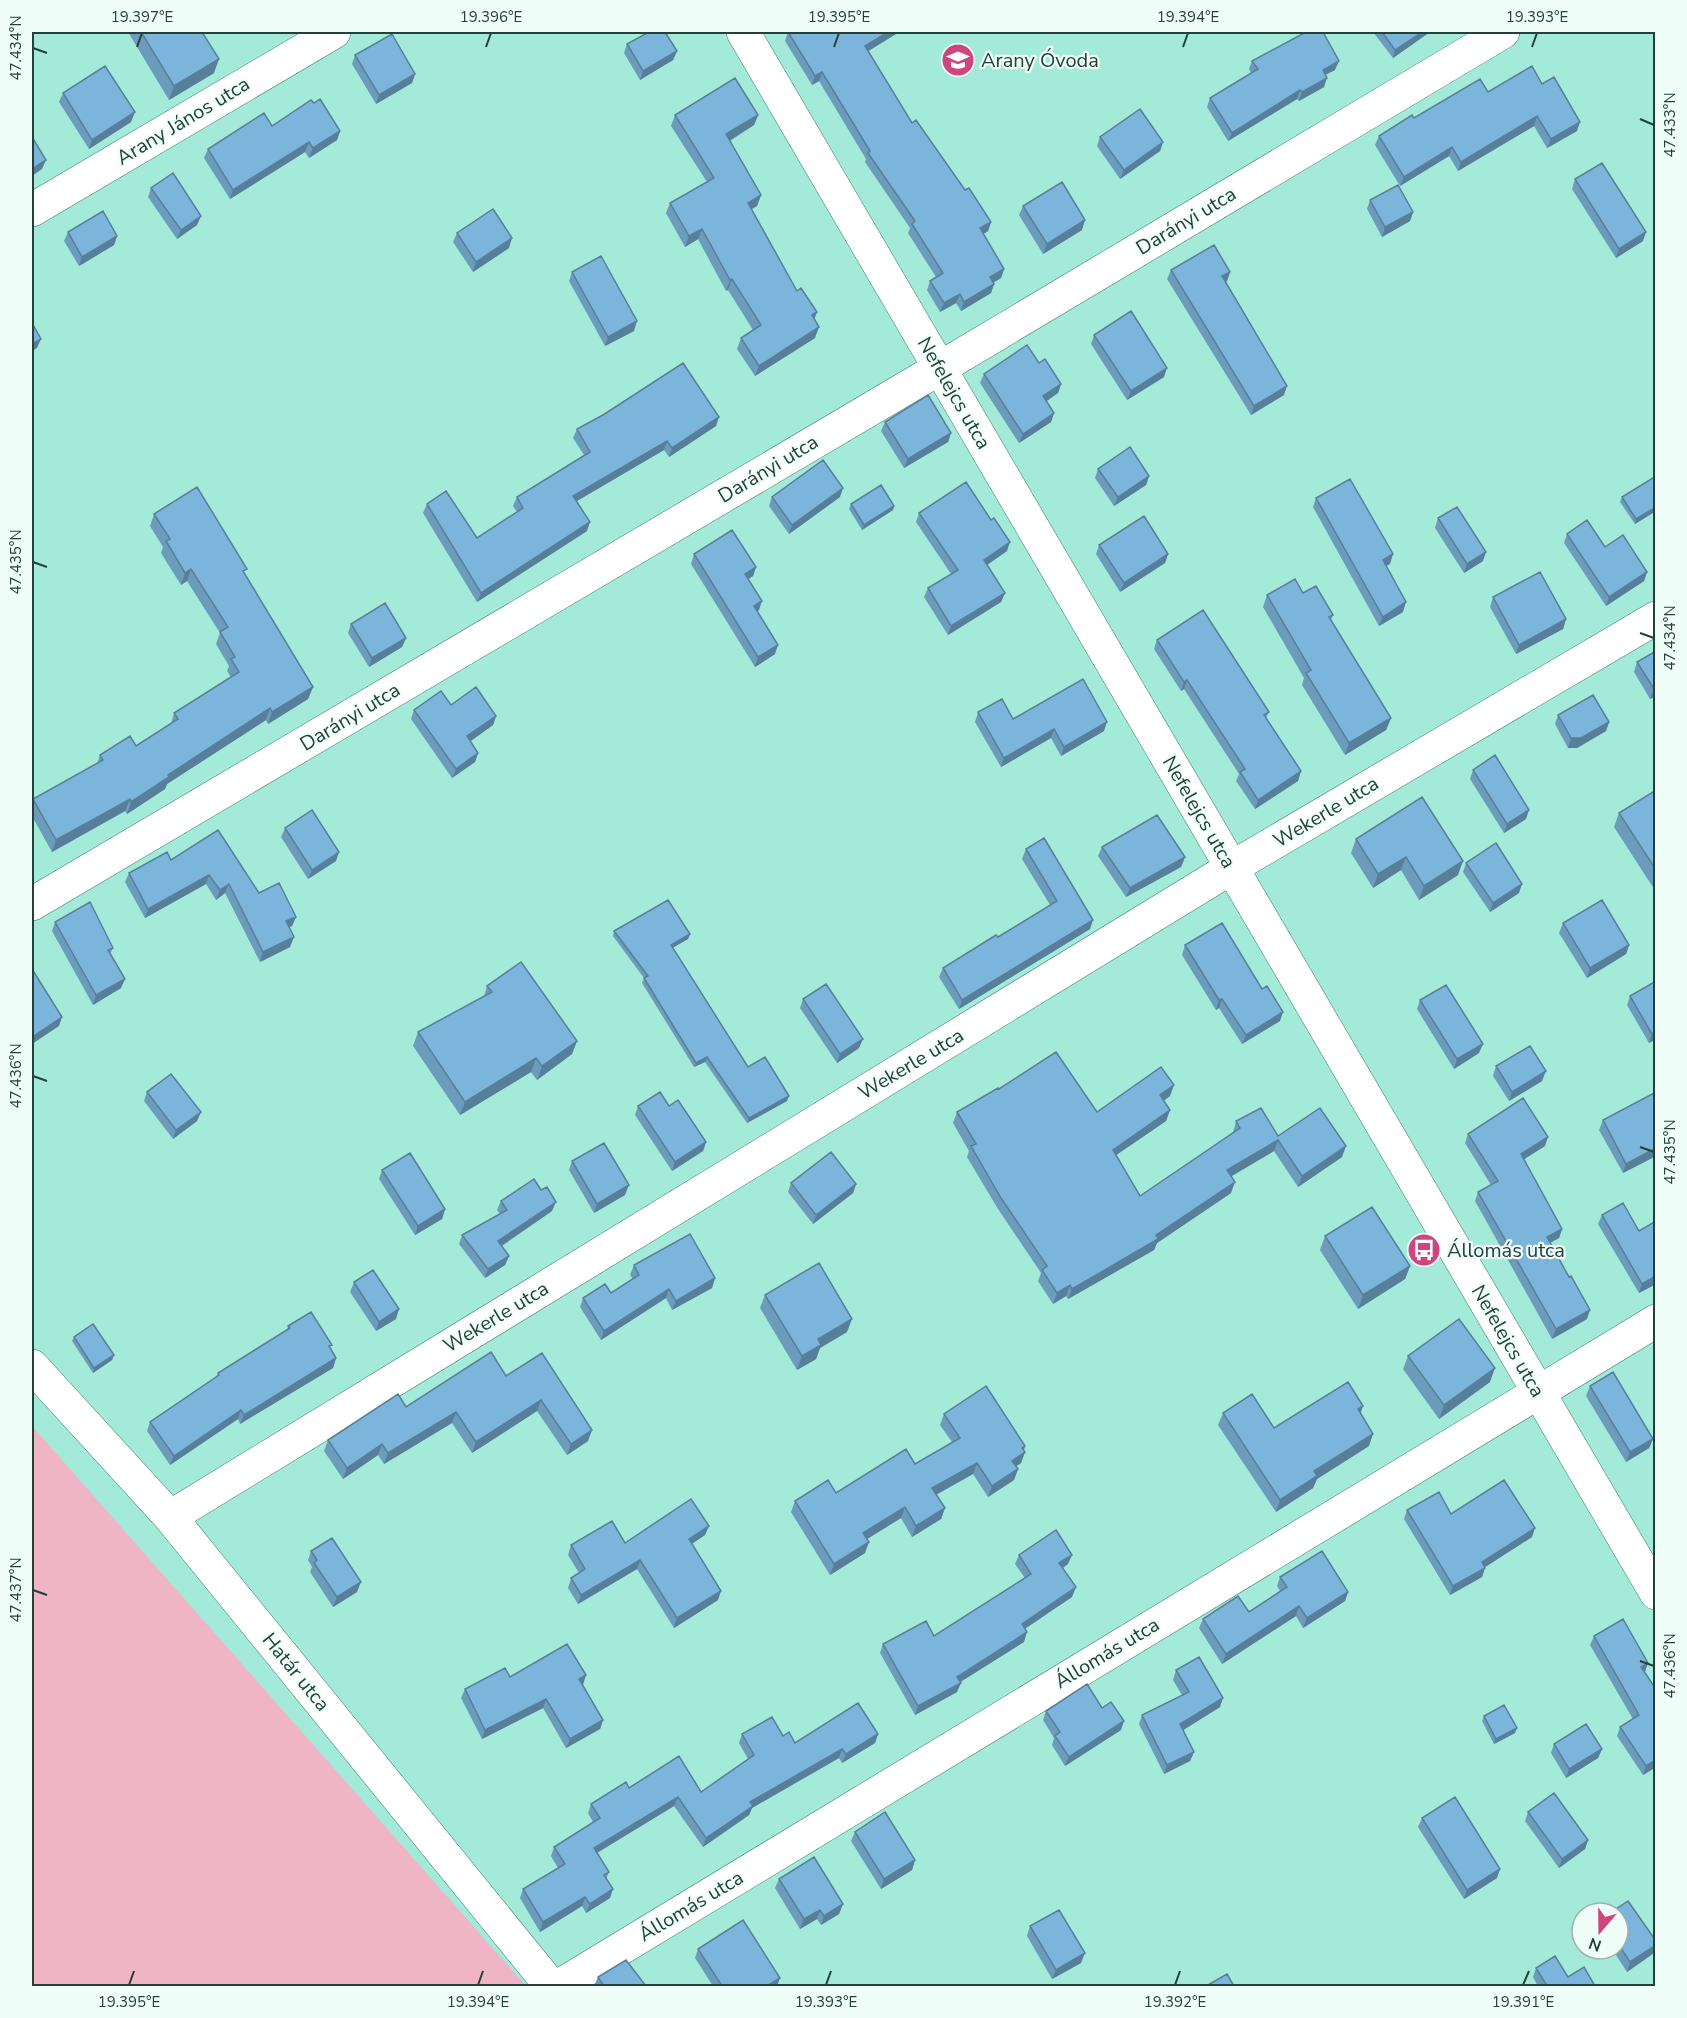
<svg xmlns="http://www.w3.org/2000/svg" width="1687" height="2018" font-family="'Nunito Sans',sans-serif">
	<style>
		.green { fill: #f0b4c7 }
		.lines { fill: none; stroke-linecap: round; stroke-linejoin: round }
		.minor-casing { stroke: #397f71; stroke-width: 34 }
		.minor { stroke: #fff; stroke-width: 33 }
		.wall { fill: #6b9cbc }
		.shaded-wall { fill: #577f99 }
		.building { fill: #7cb5db; stroke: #577f99; stroke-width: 1.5 }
		.ticks { fill: none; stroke: #234039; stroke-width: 2 }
		.labels { text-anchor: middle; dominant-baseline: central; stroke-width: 4.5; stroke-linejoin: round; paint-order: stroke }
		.poi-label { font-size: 20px; fill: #234039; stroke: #f0fefa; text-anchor: start }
		.street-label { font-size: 20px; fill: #234039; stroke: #f0fefa }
		.neatline { fill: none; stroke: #234039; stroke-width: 2 }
		.ticks-label { font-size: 15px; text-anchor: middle; fill: #234039 }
	</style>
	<rect width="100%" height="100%" fill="#a3ead9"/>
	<!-- green -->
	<path class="green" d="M 32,1426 L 526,1986 L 32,1986 Z"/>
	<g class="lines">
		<!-- minor casing -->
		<g class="minor-casing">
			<path id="minor" d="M 743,32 L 1656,1593
				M 32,210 L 334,32
				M 32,904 L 940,368 L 1503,32
				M 32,1366 L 170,1517 L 551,1986
				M 170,1517 L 1231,868 L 1656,618
				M 559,1986 L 1656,1321"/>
		</g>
		<!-- minor -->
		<use href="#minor" class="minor"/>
	</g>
	<!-- wall -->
	<path class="wall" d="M 128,32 L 202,32 L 214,73 L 169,100 Z
		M 788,32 L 897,32 L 896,34 L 868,51 L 912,123 L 965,190 L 991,222 L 988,231 L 983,234 L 1004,269 L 1001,278 L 993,283 L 994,284 L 991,293 L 961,311 L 956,303 L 940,312 L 927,290 L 930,281 L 936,277 L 908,233 L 910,228 L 865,162 L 866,159 L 819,81 L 812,85 L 785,41 Z
		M 1373,32 L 1430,32 L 1393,58 Z
		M 627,44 L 677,51 L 673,60 L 640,80 L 624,53 Z
		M 355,55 L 415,74 L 412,83 L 376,104 L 352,64 Z
		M 1252,61 L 1335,70 L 1325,75 L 1324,87 L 1299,101 L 1297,99 L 1228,141 L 1207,107 L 1210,98 L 1251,73 L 1249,69 Z
		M 1542,84 L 1577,131 L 1547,148 L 1534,126 L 1458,171 L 1449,156 L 1400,186 L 1375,145 L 1379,136 L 1414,118 L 1488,92 Z
		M 63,93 L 131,122 L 89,149 L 59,102 Z
		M 314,103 L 340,131 L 337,140 L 309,158 L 305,152 L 230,199 L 204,158 L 208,149 L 272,126 Z
		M 675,115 L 758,115 L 754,125 L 730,141 L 761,195 L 757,206 L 752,209 L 797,291 L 814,320 L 815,338 L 755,376 L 737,349 L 741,338 L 753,330 L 728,290 L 726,291 L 698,239 L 685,247 L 666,213 L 670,203 L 707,182 L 671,126 Z
		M 1100,137 L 1163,142 L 1160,151 L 1120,179 L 1097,146 Z
		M 1575,179 L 1643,241 L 1616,258 L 1572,189 Z
		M 151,188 L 197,225 L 177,239 L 148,197 Z
		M 1370,200 L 1413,212 L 1410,221 L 1382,237 L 1367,209 Z
		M 1023,206 L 1082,230 L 1043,254 L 1019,215 Z
		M 68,232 L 117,236 L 114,245 L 79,266 L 64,241 Z
		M 457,233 L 509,248 L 473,272 L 453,242 Z
		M 1171,270 L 1230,272 L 1227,281 L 1225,282 L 1284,395 L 1251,415 L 1167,279 Z
		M 572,272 L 634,331 L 605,346 L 569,281 Z
		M 1094,335 L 1164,377 L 1127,400 L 1091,344 Z
		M 1039,363 L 1061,384 L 1058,393 L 1047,401 L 1054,413 L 1051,422 L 1019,443 L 980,383 L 984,374 Z
		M 885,422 L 951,433 L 948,442 L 904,468 L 881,431 Z
		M 716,426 L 669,457 L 664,450 L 577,501 L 587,531 L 477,602 L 423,513 L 427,504 L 477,538 L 517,512 L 513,506 L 517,497 L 584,455 L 573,438 L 577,429 Z
		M 1098,469 L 1149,476 L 1146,485 L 1114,506 L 1095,478 Z
		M 1656,476 L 1656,511 L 1635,524 L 1620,502 L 1622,497 Z
		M 772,497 L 840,497 L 789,534 L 769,506 Z
		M 1316,498 L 1390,564 L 1386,566 L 1403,612 L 1379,626 L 1313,507 Z
		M 851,504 L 894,506 L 893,510 L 862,530 L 849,509 Z
		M 919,513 L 991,520 L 1007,551 L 987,565 L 1005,593 L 1001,602 L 948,635 L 924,597 L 928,588 L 951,574 L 916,522 Z
		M 154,514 L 245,574 L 313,687 L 308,699 L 268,724 L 266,720 L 167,784 L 165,789 L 127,814 L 125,811 L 52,852 L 32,816 L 32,803 L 33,799 L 97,764 L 100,755 L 136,746 L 171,724 L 174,713 L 231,677 L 227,671 L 229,666 L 216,644 L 220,633 L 187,581 L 181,585 L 161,553 L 163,547 L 150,526 Z
		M 1438,518 L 1483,561 L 1464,573 L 1435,528 Z
		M 1567,534 L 1647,572 L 1644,581 L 1606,606 L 1564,543 Z
		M 1099,545 L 1168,554 L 1165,563 L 1120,592 L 1096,554 Z
		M 694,554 L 756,567 L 753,576 L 748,579 L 759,610 L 757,611 L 775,654 L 755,667 L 691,564 Z
		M 1303,593 L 1333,615 L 1331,620 L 1391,718 L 1386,730 L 1345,755 L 1302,685 L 1304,678 L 1263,607 L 1267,595 Z
		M 1493,597 L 1566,619 L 1563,629 L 1516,654 L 1490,607 Z
		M 351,624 L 406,638 L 402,647 L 369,667 L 348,633 Z
		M 1157,640 L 1269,712 L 1266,718 L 1301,771 L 1298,781 L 1255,809 L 1236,781 L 1239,774 L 1184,689 L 1181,691 L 1154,649 Z
		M 1656,651 L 1656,696 L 1650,699 L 1634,672 L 1637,662 Z
		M 451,705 L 496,716 L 493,725 L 470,741 L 478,753 L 475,762 L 452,778 L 411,719 L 414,710 Z
		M 978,712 L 1013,719 L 1104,731 L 1061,756 L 1051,738 L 1001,767 L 975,722 Z
		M 1558,715 L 1609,722 L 1606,731 L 1577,748 L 1568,748 L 1555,724 Z
		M 1473,770 L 1526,819 L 1504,833 L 1470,779 Z
		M 1656,790 L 1656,892 L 1614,827 L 1619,813 Z
		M 285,828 L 336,861 L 308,879 L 281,837 Z
		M 1356,839 L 1458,875 L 1419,900 L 1401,870 L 1373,888 L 1351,853 Z
		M 1102,847 L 1185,857 L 1181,867 L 1126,897 L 1098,856 Z
		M 1026,849 L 1090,929 L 959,1009 L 939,977 L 943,968 L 998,937 L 1050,905 L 1022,859 Z
		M 171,860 L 259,893 L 296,917 L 292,926 L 289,927 L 290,947 L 260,962 L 225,893 L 216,900 L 206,884 L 145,918 L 125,882 L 129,873 Z
		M 1466,863 L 1519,893 L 1490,912 L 1463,872 Z
		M 55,922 L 113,948 L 110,954 L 121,988 L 93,1005 L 52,931 Z
		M 1563,923 L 1629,945 L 1626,954 L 1587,978 L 1559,933 Z
		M 614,931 L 690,934 L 688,939 L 672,948 L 748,1067 L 787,1101 L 747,1123 L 705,1062 L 694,1067 L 642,983 L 644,978 L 613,936 Z
		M 1185,945 L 1280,1021 L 1242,1044 L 1219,1008 L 1216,1010 L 1182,955 Z
		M 1656,981 L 1656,1039 L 1649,1043 L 1627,1005 L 1630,996 Z
		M 487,986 L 577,1041 L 572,1054 L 537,1080 L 531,1072 L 460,1115 L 413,1046 L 418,1032 L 484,996 Z
		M 803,999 L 859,1048 L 837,1063 L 800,1008 Z
		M 1420,1000 L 1479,1053 L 1454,1069 L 1417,1009 Z
		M 1496,1066 L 1542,1081 L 1509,1101 L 1493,1076 Z
		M 999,1089 L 1097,1112 L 1170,1096 L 1164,1101 L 1170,1110 L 1166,1121 L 1116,1155 L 1140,1196 L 1233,1133 L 1236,1121 L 1342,1157 L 1298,1187 L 1274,1151 L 1232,1176 L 1231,1193 L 1157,1243 L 1154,1250 L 1068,1299 L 1066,1296 L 1053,1304 L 1038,1281 L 1041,1273 L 998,1209 L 967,1157 L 969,1151 L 953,1123 L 957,1112 Z
		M 147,1092 L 197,1121 L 173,1139 L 144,1101 Z
		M 1656,1092 L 1656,1156 L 1623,1173 L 1599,1130 L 1603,1120 Z
		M 638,1106 L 669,1106 L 706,1142 L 703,1151 L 672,1171 L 635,1115 Z
		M 1468,1134 L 1545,1146 L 1524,1159 L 1562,1229 L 1559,1238 L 1550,1243 L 1587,1319 L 1552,1339 L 1475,1201 L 1478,1192 L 1491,1185 L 1465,1143 Z
		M 572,1161 L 625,1195 L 594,1213 L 569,1170 Z
		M 382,1170 L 445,1209 L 442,1219 L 415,1235 L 379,1179 Z
		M 791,1183 L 856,1184 L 853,1193 L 813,1224 L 788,1192 Z
		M 501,1201 L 552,1211 L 502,1246 L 509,1256 L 505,1265 L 485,1278 L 459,1244 L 462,1235 L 500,1214 L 497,1210 Z
		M 1602,1215 L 1639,1231 L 1656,1221 L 1656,1284 L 1639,1293 L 1598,1224 Z
		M 1325,1236 L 1410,1266 L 1405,1279 L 1358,1309 L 1320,1250 Z
		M 634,1265 L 715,1278 L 712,1288 L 672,1310 L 666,1298 L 601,1340 L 580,1307 L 583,1298 L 611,1293 L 633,1279 L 630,1275 Z
		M 354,1282 L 396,1319 L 376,1331 L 350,1292 Z
		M 765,1295 L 847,1332 L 820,1348 L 816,1359 L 797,1370 L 760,1308 Z
		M 288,1326 L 330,1348 L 336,1358 L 333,1368 L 240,1424 L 238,1419 L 170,1465 L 147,1431 L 150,1422 L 216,1377 L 218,1373 L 287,1330 Z
		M 74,1337 L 114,1355 L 112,1360 L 93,1373 L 72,1341 Z
		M 542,1353 L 588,1441 L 567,1455 L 537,1411 L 472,1453 L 452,1423 L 384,1464 L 378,1455 L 343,1479 L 324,1451 L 328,1440 L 406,1407 L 506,1376 Z
		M 1408,1356 L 1490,1382 L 1439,1419 L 1403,1369 Z
		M 1590,1386 L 1653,1439 L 1649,1448 L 1626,1462 L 1586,1396 Z
		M 1223,1413 L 1274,1428 L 1360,1414 L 1369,1446 L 1317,1479 L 1313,1488 L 1276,1512 L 1218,1425 Z
		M 944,1414 L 1025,1446 L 1024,1451 L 1025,1452 L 1021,1463 L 1016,1466 L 1018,1469 L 1014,1480 L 988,1497 L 973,1474 L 936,1495 L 945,1508 L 941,1519 L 912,1537 L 901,1518 L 867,1539 L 865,1553 L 830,1575 L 791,1512 L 795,1501 L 836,1493 L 915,1464 L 952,1442 L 940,1425 Z
		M 1407,1510 L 1451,1514 L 1532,1537 L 1485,1567 L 1482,1577 L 1450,1595 L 1404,1519 Z
		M 705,1535 L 692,1544 L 718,1600 L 674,1628 L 637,1569 L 578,1604 L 568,1588 L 571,1578 L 579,1573 L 568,1555 L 571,1545 L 625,1543 Z
		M 311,1551 L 357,1592 L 333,1607 L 310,1572 L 312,1567 L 308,1560 Z
		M 1019,1555 L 1068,1564 L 1063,1568 L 1072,1597 L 1025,1629 L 1024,1642 L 960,1682 L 957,1692 L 915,1715 L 880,1653 L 883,1644 L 934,1636 L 1025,1578 L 1015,1564 Z
		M 1280,1577 L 1348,1592 L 1345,1601 L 1303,1628 L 1296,1616 L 1222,1664 L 1199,1628 L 1203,1619 L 1249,1612 L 1280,1591 L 1277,1586 Z
		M 1594,1636 L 1645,1673 L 1656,1767 L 1643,1775 L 1617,1736 L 1620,1727 L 1633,1719 L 1590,1645 Z
		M 1176,1670 L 1220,1707 L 1183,1730 L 1194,1752 L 1190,1761 L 1164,1774 L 1139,1724 L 1142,1715 L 1182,1695 L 1173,1680 Z
		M 510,1677 L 583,1685 L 603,1720 L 600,1729 L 566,1748 L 543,1708 L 482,1739 L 461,1698 L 465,1689 Z
		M 1102,1708 L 1121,1730 L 1065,1766 L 1052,1745 L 1054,1738 L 1043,1720 L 1046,1711 Z
		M 1484,1716 L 1515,1733 L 1494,1744 L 1482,1721 Z
		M 742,1734 L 783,1736 L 795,1743 L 878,1734 L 875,1743 L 842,1763 L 839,1758 L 752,1808 L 749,1815 L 703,1847 L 674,1806 L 597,1853 L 609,1872 L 606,1879 L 610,1898 L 586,1913 L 582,1906 L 540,1932 L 520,1898 L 523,1889 L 558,1868 L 551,1856 L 554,1847 L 593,1822 L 588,1813 L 591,1804 L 629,1788 L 701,1792 L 748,1759 L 739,1743 Z
		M 1554,1744 L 1602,1749 L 1598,1758 L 1566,1778 L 1551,1753 Z
		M 1528,1812 L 1588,1840 L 1585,1849 L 1559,1868 L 1525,1821 Z
		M 1422,1818 L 1497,1878 L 1464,1899 L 1418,1827 Z
		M 855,1832 L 915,1860 L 912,1870 L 881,1889 L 851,1841 Z
		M 779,1879 L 843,1904 L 839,1914 L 821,1925 L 817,1919 L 800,1929 L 775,1888 Z
		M 1618,1913 L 1656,1941 L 1656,1949 L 1654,1953 L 1627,1972 L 1612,1949 L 1618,1949 Z
		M 1030,1926 L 1081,1963 L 1052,1979 L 1027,1936 Z
		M 698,1949 L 777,1986 L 713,1986 L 695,1958 Z
		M 1536,1968 L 1568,1977 L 1595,1986 L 1538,1986 L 1533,1977 Z
		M 598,1977 L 646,1986 L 594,1986 Z"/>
	<!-- shaded-wall -->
	<path class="shaded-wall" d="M 888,32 L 897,32 L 896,34 L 862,55 L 865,46 Z
		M 1422,32 L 1430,32 L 1393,58 L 1395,50 Z
		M 677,51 L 673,60 L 640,80 L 643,71 Z
		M 219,59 L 214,73 L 169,100 L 174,86 Z
		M 1339,61 L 1335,70 L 1319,78 L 1323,70 Z
		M 822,72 L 819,81 L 812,85 L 815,76 Z
		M 415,74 L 412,83 L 376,104 L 379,95 Z
		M 1327,78 L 1324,87 L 1299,101 L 1302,92 Z
		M 1300,90 L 1297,99 L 1228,141 L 1232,133 Z
		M 135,112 L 131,122 L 89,149 L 92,140 Z
		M 758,115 L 754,125 L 722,145 L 726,134 Z
		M 1537,116 L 1534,126 L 1458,171 L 1461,162 Z
		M 1580,122 L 1577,131 L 1547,148 L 1551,139 Z
		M 340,131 L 337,140 L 309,158 L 313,148 Z
		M 309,142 L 305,152 L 230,199 L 233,190 Z
		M 1163,142 L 1160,151 L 1120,179 L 1124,170 Z
		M 1452,147 L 1449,156 L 1400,186 L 1404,177 Z
		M 46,160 L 42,169 L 32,176 L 32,169 Z
		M 761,195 L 757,206 L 744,213 L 748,203 Z
		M 1413,212 L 1410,221 L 1382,237 L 1385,227 Z
		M 201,216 L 197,225 L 177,239 L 181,230 Z
		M 1085,220 L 1082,230 L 1043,254 L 1047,244 Z
		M 991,222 L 988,231 L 977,238 L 980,228 Z
		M 702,229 L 698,239 L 685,247 L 689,236 Z
		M 1646,232 L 1643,241 L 1616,258 L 1619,249 Z
		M 117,236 L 114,245 L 79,266 L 82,257 Z
		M 512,238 L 509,248 L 473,272 L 476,262 Z
		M 1004,269 L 1001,278 L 987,286 L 990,277 Z
		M 1230,272 L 1227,281 L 1219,286 L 1222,276 Z
		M 732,279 L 728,290 L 726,291 L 730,280 Z
		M 994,284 L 991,293 L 961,311 L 964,302 Z
		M 960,294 L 956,303 L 940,312 L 944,303 Z
		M 817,312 L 813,323 L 812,315 Z
		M 637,321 L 634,331 L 605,346 L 608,337 Z
		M 819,327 L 815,338 L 755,376 L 759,366 Z
		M 41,339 L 37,348 L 32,351 L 32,344 Z
		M 1167,368 L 1164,377 L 1127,400 L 1131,391 Z
		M 1061,384 L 1058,393 L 1040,405 L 1043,396 Z
		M 1287,386 L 1284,395 L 1251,415 L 1254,406 Z
		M 1054,413 L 1051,422 L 1019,443 L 1023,434 Z
		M 719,417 L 716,426 L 669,457 L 672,448 Z
		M 951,433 L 948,442 L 904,468 L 908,459 Z
		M 667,441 L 664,450 L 570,505 L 573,496 Z
		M 1149,476 L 1146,485 L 1114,506 L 1118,497 Z
		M 843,488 L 840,497 L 789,534 L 792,525 Z
		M 894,506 L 893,510 L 862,530 L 864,525 Z
		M 1656,507 L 1656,511 L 1635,524 L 1636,519 Z
		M 590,522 L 587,531 L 477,602 L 481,593 Z
		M 1010,542 L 1007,551 L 981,569 L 984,560 Z
		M 1486,552 L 1483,561 L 1464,573 L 1467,564 Z
		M 1168,554 L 1165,563 L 1120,592 L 1124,583 Z
		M 1393,554 L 1390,564 L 1379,569 L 1383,560 Z
		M 756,567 L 753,576 L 742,583 L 745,574 Z
		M 191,569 L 187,581 L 181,585 L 185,573 Z
		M 1647,572 L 1644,581 L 1606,606 L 1609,597 Z
		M 1005,593 L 1001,602 L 948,635 L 951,626 Z
		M 762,601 L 759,610 L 750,616 L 754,606 Z
		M 1406,602 L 1403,612 L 1379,626 L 1383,617 Z
		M 1566,619 L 1563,629 L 1516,654 L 1519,645 Z
		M 406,638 L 402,647 L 369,667 L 372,658 Z
		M 778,645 L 775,654 L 755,667 L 758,657 Z
		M 1187,680 L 1184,689 L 1181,691 L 1184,682 Z
		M 313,687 L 308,699 L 268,724 L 272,712 Z
		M 1656,688 L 1656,696 L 1650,699 L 1654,689 Z
		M 270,708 L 266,720 L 167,784 L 165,789 L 127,814 L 131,802 L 168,775 Z
		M 496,716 L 493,725 L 464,746 L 467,736 Z
		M 1391,718 L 1386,730 L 1345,755 L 1349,743 Z
		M 1107,722 L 1104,731 L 1061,756 L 1064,747 Z
		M 1609,722 L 1606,731 L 1577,748 L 1568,748 L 1571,738 Z
		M 1054,729 L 1051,738 L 1001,767 L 1004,758 Z
		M 478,753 L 475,762 L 452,778 L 456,769 Z
		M 1301,771 L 1298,781 L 1255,809 L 1258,800 Z
		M 130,799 L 125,811 L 52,852 L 56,840 Z
		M 1529,810 L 1526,819 L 1504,833 L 1507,824 Z
		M 339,852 L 336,861 L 308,879 L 312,870 Z
		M 1185,857 L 1181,867 L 1126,897 L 1130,888 Z
		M 1406,857 L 1401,870 L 1373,888 L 1378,874 Z
		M 1463,861 L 1458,875 L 1419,900 L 1424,886 Z
		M 209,875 L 206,884 L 145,918 L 148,909 Z
		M 229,884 L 225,893 L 216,900 L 220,890 Z
		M 1522,884 L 1519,893 L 1490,912 L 1493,903 Z
		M 296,917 L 292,926 L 282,930 L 286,921 Z
		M 1093,920 L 1090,929 L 959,1009 L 962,1000 Z
		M 690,934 L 688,939 L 669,950 L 671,945 Z
		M 294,937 L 290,947 L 260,962 L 263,952 Z
		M 1629,945 L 1626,954 L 1587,978 L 1590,968 Z
		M 125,979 L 121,988 L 93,1005 L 96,995 Z
		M 1222,999 L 1219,1008 L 1216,1010 L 1219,1000 Z
		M 1283,1012 L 1280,1021 L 1242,1044 L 1246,1035 Z
		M 62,1017 L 59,1026 L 32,1044 L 32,1037 Z
		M 1656,1032 L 1656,1039 L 1649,1043 L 1652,1034 Z
		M 863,1039 L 859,1048 L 837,1063 L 840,1054 Z
		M 577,1041 L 572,1054 L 537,1080 L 542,1066 Z
		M 1483,1044 L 1479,1053 L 1454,1069 L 1457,1059 Z
		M 707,1057 L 705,1062 L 694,1067 L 696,1063 Z
		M 536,1058 L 531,1072 L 460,1115 L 465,1102 Z
		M 1546,1071 L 1542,1081 L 1509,1101 L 1512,1092 Z
		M 1174,1085 L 1170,1096 L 1156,1106 L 1160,1095 Z
		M 789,1096 L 787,1101 L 747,1123 L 749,1118 Z
		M 1170,1110 L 1166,1121 L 1109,1160 L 1113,1150 Z
		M 201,1112 L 197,1121 L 173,1139 L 176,1130 Z
		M 1548,1137 L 1545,1146 L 1518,1163 L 1521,1154 Z
		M 1278,1140 L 1274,1151 L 1223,1181 L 1227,1170 Z
		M 706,1142 L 703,1151 L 672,1171 L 675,1162 Z
		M 1346,1146 L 1342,1157 L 1298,1187 L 1302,1176 Z
		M 1656,1148 L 1656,1156 L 1623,1173 L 1626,1164 Z
		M 1235,1182 L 1231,1193 L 1157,1243 L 1154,1250 L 1068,1299 L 1072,1289 L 1156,1235 Z
		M 856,1184 L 853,1193 L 813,1224 L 816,1215 Z
		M 629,1185 L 625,1195 L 594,1213 L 597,1204 Z
		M 556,1202 L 552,1211 L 495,1250 L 498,1241 Z
		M 445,1209 L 442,1219 L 415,1235 L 418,1226 Z
		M 1562,1229 L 1559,1238 L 1544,1246 L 1547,1237 Z
		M 509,1256 L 505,1265 L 485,1278 L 488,1269 Z
		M 1410,1266 L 1405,1279 L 1358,1309 L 1363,1295 Z
		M 1656,1276 L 1656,1284 L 1639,1293 L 1642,1284 Z
		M 715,1278 L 712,1288 L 672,1310 L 676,1301 Z
		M 1070,1285 L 1066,1296 L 1053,1304 L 1057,1293 Z
		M 669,1289 L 666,1298 L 601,1340 L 604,1331 Z
		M 399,1309 L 396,1319 L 376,1331 L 379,1322 Z
		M 1590,1310 L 1587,1319 L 1552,1339 L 1556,1329 Z
		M 852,1319 L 847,1332 L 820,1348 L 816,1359 L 797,1370 L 802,1356 L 818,1339 Z
		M 114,1355 L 112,1360 L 93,1373 L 94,1368 Z
		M 336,1358 L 333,1368 L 240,1424 L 244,1415 Z
		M 1495,1368 L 1490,1382 L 1439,1419 L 1444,1405 Z
		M 541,1400 L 537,1411 L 472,1453 L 476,1442 Z
		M 1363,1406 L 1359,1418 L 1358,1409 Z
		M 241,1410 L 238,1419 L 170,1465 L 174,1456 Z
		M 456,1412 L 452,1423 L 384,1464 L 388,1453 Z
		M 592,1430 L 588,1441 L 567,1455 L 571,1444 Z
		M 1373,1434 L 1369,1446 L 1317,1479 L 1313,1488 L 1276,1512 L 1280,1500 L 1314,1471 Z
		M 1653,1439 L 1649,1448 L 1626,1462 L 1630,1452 Z
		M 382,1444 L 378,1455 L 343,1479 L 347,1468 Z
		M 1025,1446 L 1022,1454 L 1025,1452 L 1021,1463 L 1008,1472 L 1012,1461 L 1022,1448 Z
		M 977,1463 L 973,1474 L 928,1499 L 932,1488 Z
		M 1018,1469 L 1014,1480 L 988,1497 L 992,1486 Z
		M 905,1507 L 901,1518 L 859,1544 L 863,1533 Z
		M 945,1508 L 941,1519 L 912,1537 L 916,1526 Z
		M 709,1526 L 705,1535 L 685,1548 L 689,1539 Z
		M 1535,1528 L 1532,1537 L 1479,1571 L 1482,1562 Z
		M 869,1542 L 865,1553 L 830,1575 L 834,1564 Z
		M 1072,1555 L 1068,1564 L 1056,1572 L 1059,1563 Z
		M 640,1560 L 637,1569 L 578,1604 L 581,1595 Z
		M 1485,1568 L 1482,1577 L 1450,1595 L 1453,1586 Z
		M 361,1582 L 357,1592 L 333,1607 L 337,1597 Z
		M 1076,1587 L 1072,1597 L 1018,1633 L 1022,1624 Z
		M 721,1591 L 718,1600 L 674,1628 L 677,1618 Z
		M 1348,1592 L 1345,1601 L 1303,1628 L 1307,1618 Z
		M 1299,1606 L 1296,1616 L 1222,1664 L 1226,1654 Z
		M 1027,1632 L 1024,1642 L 954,1686 L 957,1677 Z
		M 1648,1663 L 1645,1672 L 1641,1667 Z
		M 586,1675 L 583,1685 L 579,1679 Z
		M 961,1683 L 957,1692 L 915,1715 L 918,1706 Z
		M 1223,1698 L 1220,1707 L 1177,1734 L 1180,1724 Z
		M 546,1699 L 543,1708 L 482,1739 L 485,1730 Z
		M 603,1720 L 600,1729 L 566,1748 L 570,1739 Z
		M 1124,1721 L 1121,1730 L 1065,1766 L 1069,1757 Z
		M 1517,1728 L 1515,1733 L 1494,1744 L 1496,1739 Z
		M 878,1734 L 875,1743 L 842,1763 L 846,1754 Z
		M 842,1749 L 839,1758 L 752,1808 L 749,1815 L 703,1847 L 706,1838 L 750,1802 Z
		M 1602,1749 L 1598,1758 L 1566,1778 L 1569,1769 Z
		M 1194,1752 L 1190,1761 L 1164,1774 L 1167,1765 Z
		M 1656,1760 L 1656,1767 L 1643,1775 L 1646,1766 Z
		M 678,1797 L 674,1806 L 590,1857 L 594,1848 Z
		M 1588,1840 L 1585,1849 L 1559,1868 L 1562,1859 Z
		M 915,1860 L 912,1870 L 881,1889 L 884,1879 Z
		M 1500,1869 L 1497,1878 L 1464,1899 L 1467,1890 Z
		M 613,1889 L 610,1898 L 586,1913 L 590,1904 Z
		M 585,1897 L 582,1906 L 540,1932 L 543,1922 Z
		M 843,1904 L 839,1914 L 821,1925 L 824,1916 Z
		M 820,1910 L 817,1919 L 800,1929 L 804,1919 Z
		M 1656,1945 L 1654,1953 L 1627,1972 L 1630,1962 Z
		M 1085,1953 L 1081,1963 L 1052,1979 L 1056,1970 Z
		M 780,1978 L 777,1986 L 767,1986 Z"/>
	<!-- building -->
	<path class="building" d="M 141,32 L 202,32 L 219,59 L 174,86 Z
		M 649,32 L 665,32 L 677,51 L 643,71 L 627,44 Z
		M 788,32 L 888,32 L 865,46 L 912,123 L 916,120 L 965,190 L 969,188 L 991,222 L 980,228 L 1004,269 L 990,277 L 994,284 L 964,302 L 960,294 L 944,303 L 930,281 L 943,273 L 912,224 L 915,221 L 868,153 L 870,151 L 822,72 L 815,76 Z
		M 1306,32 L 1323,32 L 1339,61 L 1323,70 L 1327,78 L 1302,92 L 1300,90 L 1232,133 L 1210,98 L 1258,69 L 1252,61 Z
		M 1382,32 L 1422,32 L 1395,50 Z
		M 392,34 L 415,74 L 379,95 L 355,55 Z
		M 105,66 L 135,112 L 92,140 L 63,93 Z
		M 1532,66 L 1542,84 L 1554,77 L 1580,122 L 1551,139 L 1537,116 L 1461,162 L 1452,147 L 1404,177 L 1379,136 L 1412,115 L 1414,118 L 1480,79 L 1488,92 Z
		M 735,78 L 758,115 L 726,134 L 761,195 L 748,203 L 797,291 L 801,288 L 817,312 L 812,315 L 819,327 L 759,366 L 741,338 L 761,325 L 732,279 L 730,280 L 702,229 L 689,236 L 670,203 L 714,178 L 675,115 Z
		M 320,99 L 340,131 L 313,148 L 309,142 L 233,190 L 208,149 L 264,113 L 272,126 L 311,100 L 314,103 Z
		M 1140,109 L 1163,142 L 1124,170 L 1100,137 Z
		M 32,137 L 46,160 L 32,169 Z
		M 1602,163 L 1646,232 L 1619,249 L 1575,179 Z
		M 173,173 L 201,216 L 181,230 L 151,188 Z
		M 1062,182 L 1085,220 L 1047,244 L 1023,206 Z
		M 1398,185 L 1413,212 L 1385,227 L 1370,200 Z
		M 493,209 L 512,238 L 476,262 L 457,233 Z
		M 103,211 L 117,236 L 82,257 L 68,232 Z
		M 1214,245 L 1230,272 L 1222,276 L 1287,386 L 1254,406 L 1171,270 Z
		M 601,256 L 637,321 L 608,337 L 572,272 Z
		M 1131,311 L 1167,368 L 1131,391 L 1094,335 Z
		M 32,323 L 41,339 L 32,344 Z
		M 1027,345 L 1039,363 L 1045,359 L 1061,384 L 1043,396 L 1054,413 L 1023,434 L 984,374 Z
		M 683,363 L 719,417 L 672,448 L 667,441 L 573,496 L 590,522 L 481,593 L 427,504 L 446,491 L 477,538 L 523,508 L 517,497 L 590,452 L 577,429 L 603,415 Z
		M 928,395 L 951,433 L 908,459 L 885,422 Z
		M 1130,447 L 1149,476 L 1118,497 L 1098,469 Z
		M 823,460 L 843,488 L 792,525 L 772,497 Z
		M 1656,476 L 1656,507 L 1636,519 L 1622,497 Z
		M 1350,479 L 1393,554 L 1383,560 L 1406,602 L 1383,617 L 1316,498 Z
		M 966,482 L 991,520 L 994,518 L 1010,542 L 984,560 L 1005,593 L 951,626 L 928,588 L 958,570 L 919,513 Z
		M 881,485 L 894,506 L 864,525 L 851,504 Z
		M 197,487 L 247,569 L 243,571 L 313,687 L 272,712 L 270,708 L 168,775 L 169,777 L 131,802 L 130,799 L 56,840 L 33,799 L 103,760 L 100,755 L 130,736 L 136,746 L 178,719 L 174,713 L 239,672 L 231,659 L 235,657 L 220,632 L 228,627 L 191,569 L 185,573 L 166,541 L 170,539 L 154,514 Z
		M 1457,507 L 1486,552 L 1467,564 L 1438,518 Z
		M 1144,516 L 1168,554 L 1124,583 L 1099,545 Z
		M 1587,520 L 1605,547 L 1623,535 L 1647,572 L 1609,597 L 1567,534 Z
		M 732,530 L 756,567 L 745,574 L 762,601 L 754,606 L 778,645 L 758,657 L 694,554 Z
		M 1540,572 L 1566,619 L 1519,645 L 1493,597 Z
		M 1295,579 L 1303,593 L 1316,586 L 1333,615 L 1329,617 L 1391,718 L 1349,743 L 1306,673 L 1311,670 L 1267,595 Z
		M 385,603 L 406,638 L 372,658 L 351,624 Z
		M 1203,610 L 1269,712 L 1264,715 L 1301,771 L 1258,800 L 1240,772 L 1245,769 L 1187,680 L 1184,682 L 1157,640 Z
		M 1656,651 L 1656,688 L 1654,689 L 1637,662 Z
		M 1083,679 L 1107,722 L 1064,747 L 1054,729 L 1004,758 L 978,712 L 1002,699 L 1013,719 Z
		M 476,687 L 496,716 L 467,736 L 478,753 L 456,769 L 414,710 L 441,691 L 451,705 Z
		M 1593,695 L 1609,722 L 1581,738 L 1571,738 L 1558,715 Z
		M 1495,755 L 1529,810 L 1507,824 L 1473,770 Z
		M 1656,790 L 1656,870 L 1619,813 Z
		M 1422,797 L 1463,861 L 1424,886 L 1406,857 L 1378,874 L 1356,839 Z
		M 312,810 L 339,852 L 312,870 L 285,828 Z
		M 1157,815 L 1185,857 L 1130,888 L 1102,847 Z
		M 218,830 L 259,893 L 279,883 L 296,917 L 286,921 L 294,937 L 263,952 L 229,884 L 220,890 L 209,875 L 148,909 L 129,873 L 167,852 L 171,860 Z
		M 1044,838 L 1093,920 L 962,1000 L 943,968 L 996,935 L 998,937 L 1057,901 L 1026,849 Z
		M 1496,843 L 1522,884 L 1493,903 L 1466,863 Z
		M 668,900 L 690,934 L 671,945 L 748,1067 L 765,1057 L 789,1096 L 749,1118 L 707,1057 L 696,1063 L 644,978 L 648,976 L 614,931 Z
		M 1602,900 L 1629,945 L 1590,968 L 1563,923 Z
		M 90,902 L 113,948 L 108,950 L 125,979 L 96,995 L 55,922 Z
		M 1222,923 L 1262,989 L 1267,986 L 1283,1012 L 1246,1035 L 1222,999 L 1219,1000 L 1185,945 Z
		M 521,962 L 577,1041 L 542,1066 L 536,1058 L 465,1102 L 418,1032 L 492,992 L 487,986 Z
		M 32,969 L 62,1017 L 32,1037 Z
		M 1656,981 L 1656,1032 L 1652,1034 L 1630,996 Z
		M 826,984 L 863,1039 L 840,1054 L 803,999 Z
		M 1446,985 L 1483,1044 L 1457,1059 L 1420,1000 Z
		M 1530,1046 L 1546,1071 L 1512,1092 L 1496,1066 Z
		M 1056,1052 L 1097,1112 L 1161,1067 L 1174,1085 L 1160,1095 L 1170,1110 L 1113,1150 L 1140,1196 L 1240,1128 L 1236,1121 L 1261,1108 L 1278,1136 L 1320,1108 L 1346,1146 L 1302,1176 L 1278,1140 L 1227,1170 L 1235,1182 L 1156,1235 L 1158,1239 L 1072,1289 L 1070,1285 L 1057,1293 L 1042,1270 L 1047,1266 L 1001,1198 L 971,1146 L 976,1144 L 957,1112 L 998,1088 L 999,1089 Z
		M 171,1074 L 201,1112 L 176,1130 L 147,1092 Z
		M 660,1092 L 669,1106 L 678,1100 L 706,1142 L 675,1162 L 638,1106 Z
		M 1656,1092 L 1656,1148 L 1626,1164 L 1603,1120 Z
		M 1523,1098 L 1548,1137 L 1521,1154 L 1562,1229 L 1547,1237 L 1569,1277 L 1571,1276 L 1590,1310 L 1556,1329 L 1478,1192 L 1498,1181 L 1468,1134 Z
		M 604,1143 L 629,1185 L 597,1204 L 572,1161 Z
		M 831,1152 L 856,1184 L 816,1215 L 791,1183 Z
		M 410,1153 L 445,1209 L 418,1226 L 382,1170 Z
		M 534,1179 L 541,1190 L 547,1187 L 556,1202 L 498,1241 L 509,1256 L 488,1269 L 462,1235 L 507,1210 L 501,1201 Z
		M 1623,1203 L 1639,1231 L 1656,1221 L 1656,1276 L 1642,1284 L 1602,1215 Z
		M 1372,1207 L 1410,1266 L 1363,1295 L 1325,1236 Z
		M 690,1234 L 715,1278 L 676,1301 L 669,1289 L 604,1331 L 583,1298 L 605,1284 L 611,1293 L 639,1275 L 634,1265 Z
		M 819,1263 L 852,1319 L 818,1339 L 821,1345 L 802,1356 L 765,1295 Z
		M 373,1270 L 399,1309 L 379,1322 L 354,1282 Z
		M 311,1312 L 332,1345 L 329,1346 L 336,1358 L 244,1415 L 241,1410 L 174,1456 L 150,1422 L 219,1375 L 218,1373 L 290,1328 L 288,1326 Z
		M 1459,1319 L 1495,1368 L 1444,1405 L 1408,1356 Z
		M 93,1324 L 114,1355 L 94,1368 L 74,1337 Z
		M 491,1352 L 506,1376 L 542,1353 L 592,1430 L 571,1444 L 541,1400 L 476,1442 L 456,1412 L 388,1453 L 382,1444 L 347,1468 L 328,1440 L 398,1394 L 406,1407 Z
		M 1613,1372 L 1653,1439 L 1630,1452 L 1590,1386 Z
		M 1348,1382 L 1363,1406 L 1358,1409 L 1373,1434 L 1314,1471 L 1317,1476 L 1280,1500 L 1223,1413 L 1252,1394 L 1274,1428 Z
		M 986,1386 L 1025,1446 L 1022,1448 L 1025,1452 L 1012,1461 L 1018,1469 L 992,1486 L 977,1463 L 932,1488 L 945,1508 L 916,1526 L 905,1507 L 863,1533 L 869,1542 L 834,1564 L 795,1501 L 828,1480 L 836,1493 L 906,1449 L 915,1464 L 960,1438 L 944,1414 Z
		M 1504,1480 L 1535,1528 L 1482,1562 L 1485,1568 L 1453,1586 L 1407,1510 L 1439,1492 L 1451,1514 Z
		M 691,1499 L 709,1526 L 689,1539 L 721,1591 L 677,1618 L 640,1560 L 581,1595 L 571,1578 L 585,1569 L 571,1545 L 612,1521 L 625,1543 Z
		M 1056,1530 L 1072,1555 L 1059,1563 L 1076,1587 L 1022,1624 L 1027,1632 L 957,1677 L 961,1683 L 918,1706 L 883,1644 L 926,1621 L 934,1636 L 1031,1574 L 1019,1555 Z
		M 332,1538 L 361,1582 L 337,1597 L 314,1563 L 317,1560 L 311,1551 Z
		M 1322,1551 L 1348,1592 L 1307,1618 L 1299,1606 L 1226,1654 L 1203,1619 L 1238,1596 L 1249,1612 L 1287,1587 L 1280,1577 Z
		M 1623,1619 L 1648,1663 L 1641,1667 L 1656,1689 L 1656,1760 L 1646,1766 L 1620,1727 L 1639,1715 L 1594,1636 Z
		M 567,1644 L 586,1675 L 579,1679 L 603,1720 L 570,1739 L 546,1699 L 485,1730 L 465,1689 L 505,1668 L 510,1677 Z
		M 1199,1657 L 1223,1698 L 1180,1724 L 1194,1752 L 1167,1765 L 1142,1715 L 1189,1692 L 1176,1670 Z
		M 1087,1684 L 1102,1708 L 1111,1702 L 1124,1721 L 1069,1757 L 1055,1736 L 1060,1732 L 1046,1711 Z
		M 858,1703 L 878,1734 L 846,1754 L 842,1749 L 750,1802 L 753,1806 L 706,1838 L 678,1797 L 594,1848 L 609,1872 L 604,1875 L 613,1889 L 590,1904 L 585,1897 L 543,1922 L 523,1889 L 565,1864 L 554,1847 L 600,1818 L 591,1804 L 626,1782 L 629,1788 L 679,1756 L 701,1792 L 754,1755 L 742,1734 L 772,1717 L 783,1736 L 789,1732 L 795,1743 Z
		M 1504,1705 L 1517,1728 L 1496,1739 L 1484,1716 Z
		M 1586,1724 L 1602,1749 L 1569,1769 L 1554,1744 Z
		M 1554,1793 L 1588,1840 L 1562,1859 L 1528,1812 Z
		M 1455,1797 L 1500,1869 L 1467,1890 L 1422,1818 Z
		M 885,1812 L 915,1860 L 884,1879 L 855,1832 Z
		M 814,1857 L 843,1904 L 824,1916 L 820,1910 L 804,1919 L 779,1879 Z
		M 1628,1901 L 1656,1941 L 1656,1945 L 1630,1962 L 1618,1944 L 1618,1913 L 1610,1913 Z
		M 1059,1910 L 1085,1953 L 1056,1970 L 1030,1926 Z
		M 743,1920 L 780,1978 L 767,1986 L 722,1986 L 698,1949 Z
		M 1555,1956 L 1568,1977 L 1584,1967 L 1595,1986 L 1547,1986 L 1536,1968 Z
		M 626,1960 L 646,1986 L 604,1986 L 598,1977 Z
		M 1227,1974 L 1234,1986 L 1206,1986 Z"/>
	<!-- ticks -->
	<path class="ticks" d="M 137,47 L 142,33M 486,47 L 491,33M 834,47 L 839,33M 1183,47 L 1188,33M 1532,47 L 1537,33M 33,48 L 47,53M 1640,119 L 1654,125M 33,562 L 47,567M 1640,633 L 1654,638M 33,1076 L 47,1081M 1640,1147 L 1654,1152M 33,1590 L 47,1595M 1640,1661 L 1654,1666M 129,1985 L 134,1971M 478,1985 L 483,1971M 826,1985 L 831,1971M 1175,1985 L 1180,1971M 1523,1985 L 1529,1971"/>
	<!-- icons -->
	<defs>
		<g id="school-disc" transform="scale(1.725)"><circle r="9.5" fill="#cf457f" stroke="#f0fefa"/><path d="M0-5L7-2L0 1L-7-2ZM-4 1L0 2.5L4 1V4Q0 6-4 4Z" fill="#fff"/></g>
		<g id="bus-disc" transform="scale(1.725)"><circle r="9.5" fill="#cf457f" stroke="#f0fefa"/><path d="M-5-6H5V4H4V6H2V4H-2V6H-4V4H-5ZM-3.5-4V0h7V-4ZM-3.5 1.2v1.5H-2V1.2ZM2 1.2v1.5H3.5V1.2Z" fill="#fff"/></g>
	</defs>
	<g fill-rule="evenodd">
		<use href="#school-disc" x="958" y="60"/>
		<use href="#bus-disc" x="1424" y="1250"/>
	</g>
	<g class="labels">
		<!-- poi labels -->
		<g class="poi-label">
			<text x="981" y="60">Arany Óvoda</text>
			<text x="1447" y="1250">Állomás utca</text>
		</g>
		<!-- street labels -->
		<g class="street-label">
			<text transform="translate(183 121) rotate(-31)">Arany János utca</text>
			<text transform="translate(1186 221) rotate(-31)">Darányi utca</text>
			<text transform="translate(954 393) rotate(60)">Nefelejcs utca</text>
			<text transform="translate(768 469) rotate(-31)">Darányi utca</text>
			<text transform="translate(350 717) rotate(-31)">Darányi utca</text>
			<text transform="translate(1199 812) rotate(60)">Nefelejcs utca</text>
			<text transform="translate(1326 812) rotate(-31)">Wekerle utca</text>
			<text transform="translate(911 1064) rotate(-31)">Wekerle utca</text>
			<text transform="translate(496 1317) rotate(-31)">Wekerle utca</text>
			<text transform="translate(1508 1341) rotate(60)">Nefelejcs utca</text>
			<text transform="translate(1107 1653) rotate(-31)">Állomás utca</text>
			<text transform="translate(296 1672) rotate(51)">Határ utca</text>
			<text transform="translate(691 1906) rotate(-31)">Állomás utca</text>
		</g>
	</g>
	<!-- border -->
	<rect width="1687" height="2018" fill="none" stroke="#f0fefa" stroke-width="66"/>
	<!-- north arrow -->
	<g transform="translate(1600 1931) rotate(200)"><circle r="28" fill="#f0fefa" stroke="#9eb2ad" stroke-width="1.5"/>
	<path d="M0-4.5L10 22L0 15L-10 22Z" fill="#cf457f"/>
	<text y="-9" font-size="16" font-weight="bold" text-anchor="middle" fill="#234039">N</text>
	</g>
	<rect x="33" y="33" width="1621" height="1952" class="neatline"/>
	<g class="ticks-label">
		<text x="142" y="22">19.397°E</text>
		<text x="491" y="22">19.396°E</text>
		<text x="839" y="22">19.395°E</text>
		<text x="1188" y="22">19.394°E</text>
		<text x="1537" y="22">19.393°E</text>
		<text transform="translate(16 48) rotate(-90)" y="5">47.434°N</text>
		<text transform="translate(1670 125) rotate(-90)" y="5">47.433°N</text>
		<text transform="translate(16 562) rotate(-90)" y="5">47.435°N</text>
		<text transform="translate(1670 638) rotate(-90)" y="5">47.434°N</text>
		<text transform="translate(16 1076) rotate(-90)" y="5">47.436°N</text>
		<text transform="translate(1670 1152) rotate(-90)" y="5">47.435°N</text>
		<text transform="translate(16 1590) rotate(-90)" y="5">47.437°N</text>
		<text transform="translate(1670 1666) rotate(-90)" y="5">47.436°N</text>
		<text x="129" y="2007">19.395°E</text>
		<text x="478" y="2007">19.394°E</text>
		<text x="826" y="2007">19.393°E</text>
		<text x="1175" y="2007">19.392°E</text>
		<text x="1523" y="2007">19.391°E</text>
	</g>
</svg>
